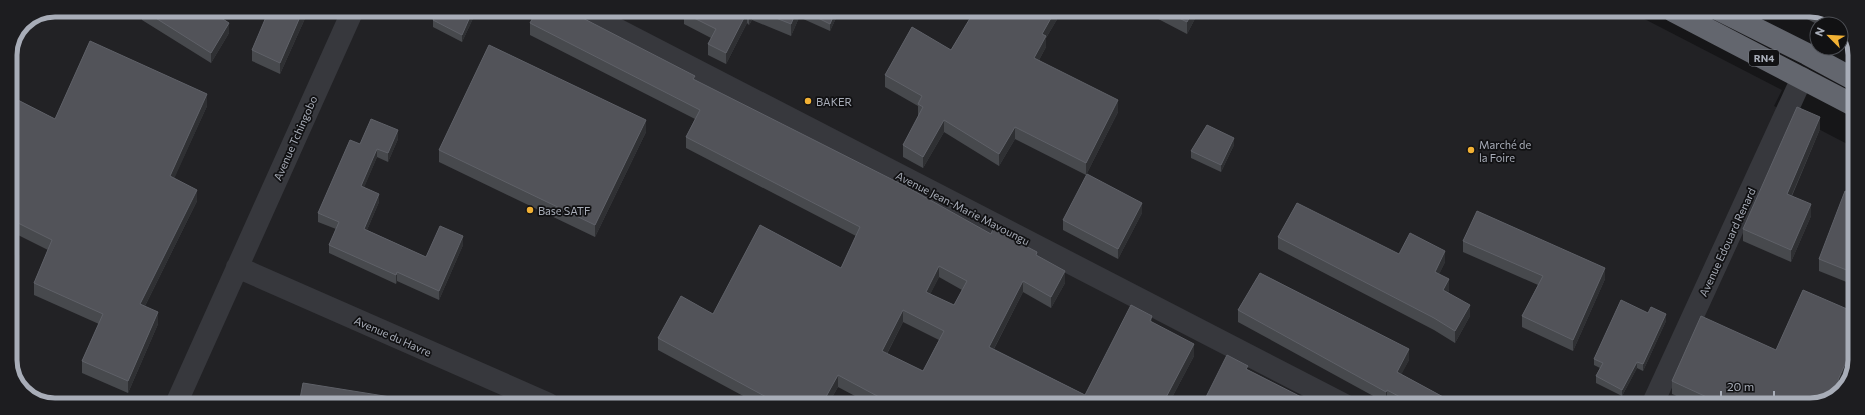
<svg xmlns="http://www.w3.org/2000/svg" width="1865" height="415" font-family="Commissioner,sans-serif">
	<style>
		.built { fill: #222225 }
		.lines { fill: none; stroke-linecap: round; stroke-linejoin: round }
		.minor { stroke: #37383d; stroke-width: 22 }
		.highway { stroke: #63666e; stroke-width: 22 }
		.wall { fill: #47494d; fill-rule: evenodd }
		.shaded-wall { fill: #2f3033 }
		.building { fill: #525359; stroke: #5f6168; fill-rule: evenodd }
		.poi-dot { fill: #f2b134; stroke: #111113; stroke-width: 1.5 }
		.labels { text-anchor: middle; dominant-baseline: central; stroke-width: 3.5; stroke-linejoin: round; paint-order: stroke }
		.shield { fill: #111113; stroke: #7b7e86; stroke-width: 1 }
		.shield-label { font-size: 10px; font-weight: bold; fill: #a8adb8 }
		.poi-label { font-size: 11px; fill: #a8adb8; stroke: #111113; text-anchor: start }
		.street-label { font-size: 11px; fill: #a8adb8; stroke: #111113 }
		.rim { fill: none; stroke: #a8adb8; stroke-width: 5 }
	</style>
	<rect width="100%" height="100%" fill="#161618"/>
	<!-- built -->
	<path class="built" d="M 55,10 L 1629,11 L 1782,90 L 1774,106 L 1855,148 L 1854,369 L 1839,394 L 1810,405 L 46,404 L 21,390 L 10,366 L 10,55 L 23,23 Z"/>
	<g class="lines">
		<!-- minor -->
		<path class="minor" d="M 580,10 L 1345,405
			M 237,267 L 549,404
			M 176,404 L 353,10
			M 1652,405 L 1802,78"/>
		<!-- highway -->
		<path class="highway" d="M 1673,11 L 1855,106
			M 1721,11 L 1807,54 L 1855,80"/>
	</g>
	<!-- wall -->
	<path class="wall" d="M 142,10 L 229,33 L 211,63 L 142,20 Z
		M 307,10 L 307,14 L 280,74 L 252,61 L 252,50 Z
		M 476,10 L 476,12 L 462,42 L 433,27 L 433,20 Z
		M 685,10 L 837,10 L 837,16 L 830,31 L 801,18 L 801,13 L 791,36 L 752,20 L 749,25 L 747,23 L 726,64 L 708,55 L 708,44 L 711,38 L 684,24 L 684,13 Z
		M 963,10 L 1059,11 L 1059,16 L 1046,38 L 1046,47 L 1039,60 L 1118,112 L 1086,175 L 1015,139 L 999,166 L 944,132 L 923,168 L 903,157 L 903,145 L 919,116 L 918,116 L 918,106 L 885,87 L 885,75 L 951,50 L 972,16 Z
		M 1143,11 L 1199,11 L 1187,34 Z
		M 1791,11 L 1819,11 L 1833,19 L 1831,24 L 1817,24 Z
		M 530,23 L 695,80 L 991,234 L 1037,256 L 1065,283 L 1051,308 L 1023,292 L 994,349 L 1085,395 L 1152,322 L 1194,356 L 1168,405 L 872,405 L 838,387 L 828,404 L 758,404 L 658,350 L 658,338 L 713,314 L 841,268 L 856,236 L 686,148 L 686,137 L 695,119 L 530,35 ZM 939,277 L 962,290 L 954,305 L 930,294 ZM 903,322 L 939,340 L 923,371 L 887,354 Z
		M 10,96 L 55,119 L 207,106 L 174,178 L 197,201 L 145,306 L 158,324 L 128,393 L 82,373 L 82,361 L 99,324 L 34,295 L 34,283 L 48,250 L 10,231 Z
		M 1820,129 L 1792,196 L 1811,216 L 1791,262 L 1743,241 L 1743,229 Z
		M 646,132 L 595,237 L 439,162 L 439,150 Z
		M 398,139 L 388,162 L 377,157 L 364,187 L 379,202 L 367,230 L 426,257 L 463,245 L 439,300 L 397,281 L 396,284 L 329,253 L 329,245 L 336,229 L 318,222 L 318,213 L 360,144 Z
		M 1234,145 L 1221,172 L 1191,158 L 1191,151 Z
		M 1855,195 L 1854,285 L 1819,271 L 1819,259 Z
		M 1142,213 L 1118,259 L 1063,230 L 1063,220 Z
		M 1278,237 L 1399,254 L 1445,262 L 1439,274 L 1449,290 L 1448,292 L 1470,316 L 1455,343 L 1434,330 L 1278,249 Z
		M 1463,241 L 1605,279 L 1573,351 L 1522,327 L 1522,316 L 1538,285 L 1463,252 Z
		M 1238,310 L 1409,360 L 1401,374 L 1458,405 L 1394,405 L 1387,401 L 1386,403 L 1238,322 Z
		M 1854,312 L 1854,356 L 1842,382 L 1810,405 L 1697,405 L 1672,394 L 1672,381 L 1776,350 Z
		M 1648,313 L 1666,321 L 1643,371 L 1637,368 L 1622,396 L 1596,383 L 1596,376 L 1600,368 L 1594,365 L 1594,359 Z
		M 1248,370 L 1317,405 L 1202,405 Z"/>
	<!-- shaded-wall -->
	<path class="shaded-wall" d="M 303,10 L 307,10 L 307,14 L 280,74 L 280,63 Z
		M 473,10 L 476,10 L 476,12 L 462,42 L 462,35 Z
		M 750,10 L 752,10 L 752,20 L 749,25 L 749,13 Z
		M 797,10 L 802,10 L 801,13 L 791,36 L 791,24 Z
		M 836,10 L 837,10 L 837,16 L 830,31 L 830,24 Z
		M 1055,11 L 1059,11 L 1059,16 L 1046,38 L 1046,47 L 1034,69 L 1034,58 L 1042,34 Z
		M 1193,11 L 1199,11 L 1187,34 L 1187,22 Z
		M 747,12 L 747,23 L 726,64 L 726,53 Z
		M 1829,17 L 1833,19 L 1831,24 L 1828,24 L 1828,19 Z
		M 229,23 L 229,33 L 211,63 L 211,53 Z
		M 207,94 L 207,106 L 170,188 L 170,176 Z
		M 1118,100 L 1118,112 L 1086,175 L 1086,163 Z
		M 1820,117 L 1820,129 L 1787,206 L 1787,194 Z
		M 646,120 L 646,132 L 595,237 L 595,225 Z
		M 944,120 L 944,132 L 923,168 L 923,157 Z
		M 1015,127 L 1015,139 L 999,166 L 999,154 Z
		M 398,130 L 398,139 L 388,162 L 388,153 Z
		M 1234,138 L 1234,145 L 1221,172 L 1221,165 Z
		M 377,149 L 377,157 L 361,195 L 361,186 Z
		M 197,190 L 197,201 L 140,316 L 140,304 Z
		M 379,194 L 379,202 L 364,237 L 364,229 Z
		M 1142,203 L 1142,213 L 1118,259 L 1118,249 Z
		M 1811,204 L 1811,216 L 1791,262 L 1791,250 Z
		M 463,236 L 463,245 L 439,300 L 439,291 Z
		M 1445,251 L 1445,262 L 1435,283 L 1435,272 Z
		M 939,266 L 939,277 L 926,303 L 926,292 Z
		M 1605,268 L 1605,279 L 1573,351 L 1573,340 Z
		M 1065,271 L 1065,283 L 1051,308 L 1051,297 Z
		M 397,272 L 397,281 L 396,284 L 396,275 Z
		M 1449,279 L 1449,290 L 1443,301 L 1443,290 Z
		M 1023,281 L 1023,292 L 989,358 L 989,347 Z
		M 1470,305 L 1470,316 L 1455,343 L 1455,331 Z
		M 903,310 L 903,322 L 882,363 L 882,351 Z
		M 158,312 L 158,324 L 128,393 L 128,381 Z
		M 1666,314 L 1666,321 L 1643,371 L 1643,364 Z
		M 1152,316 L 1152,327 L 1150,321 Z
		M 1194,344 L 1194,356 L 1168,405 L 1162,405 Z
		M 1854,344 L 1854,356 L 1838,392 L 1838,380 Z
		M 1409,349 L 1409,360 L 1397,383 L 1397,372 Z
		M 1637,362 L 1637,368 L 1622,396 L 1622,390 Z
		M 838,375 L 838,387 L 828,404 L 822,404 Z
		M 1387,390 L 1387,401 L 1386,403 L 1386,392 Z
		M 1249,398 L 1249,405 L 1245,405 Z"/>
	<!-- building -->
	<path class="building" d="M 143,10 L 209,10 L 229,23 L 211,53 Z
		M 269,10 L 303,10 L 280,63 L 252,50 Z
		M 438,10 L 473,10 L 462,35 L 433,20 Z
		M 537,10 L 567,10 L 695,76 L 693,79 L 905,186 L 991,234 L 993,229 L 1037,252 L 1036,255 L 1065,271 L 1051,297 L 1023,281 L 989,347 L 1085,395 L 1131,305 L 1152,316 L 1150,321 L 1194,344 L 1162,405 L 888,405 L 877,400 L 879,397 L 838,375 L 822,404 L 779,404 L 658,338 L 681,296 L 713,314 L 760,225 L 841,268 L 860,227 L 686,137 L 700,110 L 530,23 ZM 939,266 L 967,281 L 954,305 L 926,292 ZM 903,310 L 944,331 L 923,371 L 882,351 Z
		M 685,10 L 750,10 L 749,13 L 747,12 L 726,53 L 708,44 L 716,29 L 684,13 Z
		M 756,10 L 797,10 L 791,24 Z
		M 802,10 L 836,10 L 830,24 Z
		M 975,10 L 1055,11 L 1042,34 L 1046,36 L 1034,58 L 1118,100 L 1086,163 L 1015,127 L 999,154 L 944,120 L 923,157 L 903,145 L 923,107 L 918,104 L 922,96 L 885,75 L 912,27 L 951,50 Z
		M 1165,11 L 1193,11 L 1187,22 Z
		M 1812,11 L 1819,11 L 1829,17 L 1828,19 Z
		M 90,41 L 207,94 L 170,176 L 197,190 L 140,304 L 158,312 L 128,381 L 82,361 L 103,314 L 34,283 L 52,240 L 10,219 L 10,96 L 55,119 Z
		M 489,45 L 646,120 L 595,225 L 439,150 Z
		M 1797,107 L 1820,117 L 1787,194 L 1811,204 L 1791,250 L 1743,229 Z
		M 371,119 L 398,130 L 388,153 L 377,149 L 361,186 L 379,194 L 364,229 L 426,257 L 440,226 L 463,236 L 439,291 L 397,272 L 396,275 L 329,245 L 339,222 L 318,213 L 350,140 L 360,144 Z
		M 1207,125 L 1234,138 L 1221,165 L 1191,151 Z
		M 1087,174 L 1142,203 L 1118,249 L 1063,220 Z
		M 1845,191 L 1855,195 L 1854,273 L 1819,259 Z
		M 1297,203 L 1399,254 L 1410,233 L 1445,251 L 1435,272 L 1449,279 L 1443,290 L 1470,305 L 1455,331 L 1434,318 L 1278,237 Z
		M 1477,211 L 1605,268 L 1573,340 L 1522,316 L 1543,276 L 1463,241 Z
		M 1260,273 L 1409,349 L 1397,372 L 1458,405 L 1415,405 L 1387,390 L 1386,392 L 1238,310 Z
		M 1803,290 L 1854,312 L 1854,344 L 1838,380 L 1846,384 L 1839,394 L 1810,405 L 1724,405 L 1672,381 L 1701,316 L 1776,350 Z
		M 1621,300 L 1648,313 L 1651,307 L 1666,314 L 1643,364 L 1637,362 L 1622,390 L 1596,376 L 1603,363 L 1594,359 Z
		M 1227,355 L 1248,366 L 1246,369 L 1317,405 L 1262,405 L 1249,398 L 1245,405 L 1202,405 Z
		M 303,383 L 434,404 L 299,404 Z"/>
	<!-- markers -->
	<g class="poi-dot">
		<circle cx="808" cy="101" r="4"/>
		<circle cx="1471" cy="150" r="4"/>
		<circle cx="530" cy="210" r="4"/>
	</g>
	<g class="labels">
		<!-- shield labels -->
		<rect class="shield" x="1749" y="50" width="30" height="16" rx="3"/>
		<g class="shield-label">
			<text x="1764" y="58">RN4</text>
		</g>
		<!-- poi labels -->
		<g class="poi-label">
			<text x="816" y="101">BAKER</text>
			<text x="1479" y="144">Marché de<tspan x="1479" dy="13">la Foire</tspan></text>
			<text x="538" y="210">Base SATF</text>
		</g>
		<!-- street labels -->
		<g class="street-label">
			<text transform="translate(295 138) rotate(-66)">Avenue Tchingobo</text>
			<text transform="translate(963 208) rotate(27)">Avenue Jean-Marie Mavoungu</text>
			<text transform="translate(1727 242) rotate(-65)">Avenue Edouard Renard</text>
			<text transform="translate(393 336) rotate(24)">Avenue du Havre</text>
		</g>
	</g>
	<!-- crop -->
	<path d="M0 0H1865V415H0ZM55 17H1810A38 38 0 0 1 1848 55V360A38 38 0 0 1 1810 398H55A38 38 0 0 1 17 360V55A38 38 0 0 1 55 17Z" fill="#1d1d20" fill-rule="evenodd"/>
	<path class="rim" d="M55 17H1810A38 38 0 0 1 1848 55V360A38 38 0 0 1 1810 398H55A38 38 0 0 1 17 360V55A38 38 0 0 1 55 17Z"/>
	<!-- north arrow -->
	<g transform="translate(1829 36) rotate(294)"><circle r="19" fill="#111113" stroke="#4d4f55"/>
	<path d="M0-3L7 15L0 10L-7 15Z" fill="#f2b134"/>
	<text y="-6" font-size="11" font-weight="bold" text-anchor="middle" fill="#a8adb8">N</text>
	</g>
	<!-- scale -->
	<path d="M1721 391v6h53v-6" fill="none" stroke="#a8adb8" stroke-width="2"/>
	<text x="1727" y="391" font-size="12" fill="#a8adb8" stroke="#111113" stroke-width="3" paint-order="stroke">20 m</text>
</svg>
